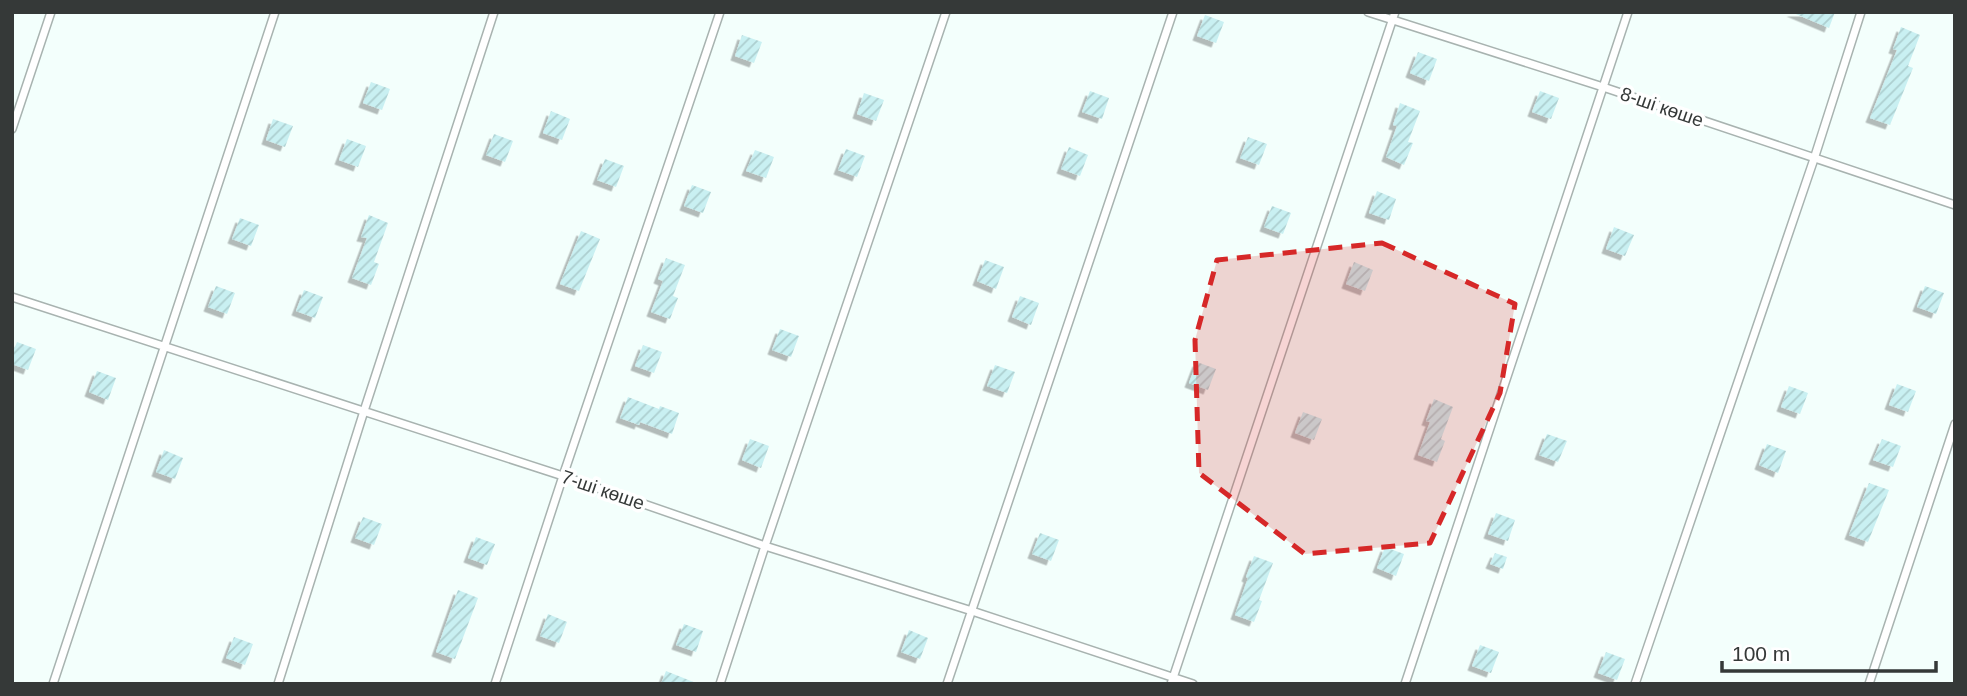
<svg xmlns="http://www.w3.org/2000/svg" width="1967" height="696" font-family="Helvetica,sans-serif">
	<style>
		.building { fill: url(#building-hatch); filter: url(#shadow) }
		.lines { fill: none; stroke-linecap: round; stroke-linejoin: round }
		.service-casing { stroke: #a8b3b0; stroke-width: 10 }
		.service { stroke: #fff; stroke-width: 7 }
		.marked { fill: #d62828; fill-opacity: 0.2; stroke: #d62828; stroke-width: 5; stroke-dasharray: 14 9; stroke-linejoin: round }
		.labels { text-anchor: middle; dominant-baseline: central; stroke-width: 7; stroke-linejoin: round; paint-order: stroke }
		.street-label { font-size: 19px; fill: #353938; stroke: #fff }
	</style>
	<defs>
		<pattern id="building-hatch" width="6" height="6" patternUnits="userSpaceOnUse" patternTransform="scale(1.75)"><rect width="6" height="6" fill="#c9f0f2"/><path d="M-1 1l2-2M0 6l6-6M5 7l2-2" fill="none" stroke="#adcfd0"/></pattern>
		<filter id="shadow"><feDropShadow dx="-4.5" dy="4.5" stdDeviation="0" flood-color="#0004"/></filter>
	</defs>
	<rect width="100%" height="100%" fill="#f3fffc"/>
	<!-- building -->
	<path class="building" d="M 1791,12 L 1835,12 L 1829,28 Z
		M 1205,15 L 1224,22 L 1216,43 L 1197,36 Z
		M 1901,27 L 1920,35 L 1908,66 L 1913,68 L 1890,125 L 1870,118 L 1897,50 L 1893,49 Z
		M 742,35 L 762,42 L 754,63 L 735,56 Z
		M 1418,52 L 1437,59 L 1429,81 L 1410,73 Z
		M 371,82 L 390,89 L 382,110 L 363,103 Z
		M 1090,91 L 1109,98 L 1102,119 L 1082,112 Z
		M 1540,91 L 1559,98 L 1551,119 L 1532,112 Z
		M 864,93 L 884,100 L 876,121 L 857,114 Z
		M 1400,103 L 1420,111 L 1408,142 L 1413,143 L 1404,165 L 1386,157 L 1397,126 L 1393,125 Z
		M 551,111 L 570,119 L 562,140 L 543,133 Z
		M 273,119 L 293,126 L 285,147 L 266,140 Z
		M 494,134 L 513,141 L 505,162 L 486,155 Z
		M 1248,137 L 1267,144 L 1259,165 L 1240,158 Z
		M 347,139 L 366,146 L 358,167 L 339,160 Z
		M 1069,147 L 1088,155 L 1080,176 L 1061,169 Z
		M 846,149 L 865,156 L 857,177 L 838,170 Z
		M 755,150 L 774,157 L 766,178 L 746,171 Z
		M 605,159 L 624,166 L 616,187 L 597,180 Z
		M 692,185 L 711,192 L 703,213 L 684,206 Z
		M 1377,191 L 1396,199 L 1389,220 L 1369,213 Z
		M 1272,206 L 1291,213 L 1283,234 L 1264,227 Z
		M 369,215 L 388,223 L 374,262 L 379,264 L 371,285 L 352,278 L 367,238 L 361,237 Z
		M 240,218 L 259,225 L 251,246 L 232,239 Z
		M 1614,227 L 1634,235 L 1625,256 L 1606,249 Z
		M 581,231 L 600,239 L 579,291 L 560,284 Z
		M 666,258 L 685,265 L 673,296 L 678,298 L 670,319 L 651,312 L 663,281 L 658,279 Z
		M 985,260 L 1004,267 L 996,289 L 977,281 Z
		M 1354,262 L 1373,270 L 1365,291 L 1346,284 Z
		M 216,286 L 235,293 L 227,314 L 208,307 Z
		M 1925,286 L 1944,293 L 1936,314 L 1917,307 Z
		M 304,290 L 323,297 L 315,318 L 296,311 Z
		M 1020,296 L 1039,303 L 1031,325 L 1012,317 Z
		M 780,329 L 799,336 L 791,357 L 772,350 Z
		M 17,342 L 36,349 L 28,370 L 12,364 L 12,354 Z
		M 643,345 L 662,352 L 654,373 L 635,366 Z
		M 1197,362 L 1216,369 L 1208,390 L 1189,383 Z
		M 995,365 L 1015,372 L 1007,393 L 987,386 Z
		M 97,371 L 116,378 L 108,400 L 89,392 Z
		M 1897,384 L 1916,391 L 1908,412 L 1889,405 Z
		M 1789,386 L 1808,393 L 1800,414 L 1781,407 Z
		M 628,397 L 659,409 L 660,406 L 679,413 L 672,434 L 640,422 L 639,425 L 620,418 Z
		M 1434,399 L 1453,407 L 1441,439 L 1445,441 L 1437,462 L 1418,455 L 1430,422 L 1426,421 Z
		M 1303,412 L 1322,419 L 1314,440 L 1295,433 Z
		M 1547,434 L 1567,441 L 1558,462 L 1539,455 Z
		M 750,439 L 769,446 L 761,468 L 742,460 Z
		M 1882,439 L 1901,446 L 1893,467 L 1873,460 Z
		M 1767,444 L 1786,451 L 1778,473 L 1759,465 Z
		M 164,450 L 183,458 L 175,479 L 156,472 Z
		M 1869,483 L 1889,490 L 1868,542 L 1849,535 Z
		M 1496,513 L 1515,520 L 1508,541 L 1488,534 Z
		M 363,517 L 382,524 L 374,545 L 355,538 Z
		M 1040,533 L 1059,540 L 1051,561 L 1032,554 Z
		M 476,537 L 495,544 L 487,565 L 468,558 Z
		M 1385,547 L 1404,554 L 1396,576 L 1377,568 Z
		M 1495,553 L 1507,557 L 1503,569 L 1490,564 Z
		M 1254,556 L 1273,563 L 1259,600 L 1262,601 L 1254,622 L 1235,615 L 1248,578 L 1246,577 Z
		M 458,590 L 478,598 L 455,659 L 436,652 Z
		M 548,614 L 567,622 L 559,643 L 540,636 Z
		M 684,624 L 703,631 L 696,652 L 676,645 Z
		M 909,630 L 928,638 L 920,659 L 901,652 Z
		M 234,637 L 253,644 L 245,665 L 226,658 Z
		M 1480,645 L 1499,652 L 1491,673 L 1472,666 Z
		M 1606,652 L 1625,659 L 1617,680 L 1598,673 Z
		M 666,671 L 696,683 L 696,684 L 661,684 Z"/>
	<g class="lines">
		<!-- service casing -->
		<g class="service-casing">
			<path id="service" d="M 1368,12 L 1603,87 L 1955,205
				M 12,129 L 51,12
				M 12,297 L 563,476 L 765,546 L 972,611 L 1193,684
				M 53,684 L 275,12
				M 278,684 L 364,411 L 494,12
				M 495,684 L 563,476 L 720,12
				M 720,684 L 765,546 L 946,12
				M 947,684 L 1173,12
				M 1171,684 L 1395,12
				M 1405,684 L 1628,12
				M 1635,684 L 1814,159 L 1861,12
				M 1869,684 L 1955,424"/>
		</g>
		<!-- service -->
		<use href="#service" class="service"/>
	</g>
	<!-- marked area -->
	<path class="marked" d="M 1382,243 L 1515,304 L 1500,393 L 1430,543 L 1305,554 L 1199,473 L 1195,340 L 1217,260 Z"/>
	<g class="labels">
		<!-- street labels -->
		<g class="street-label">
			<text transform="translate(1662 107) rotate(19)">8-ші көше</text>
			<text transform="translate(603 490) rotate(19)">7-ші көше</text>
		</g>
	</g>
	<!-- border -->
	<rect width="1967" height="696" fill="none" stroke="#353938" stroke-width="28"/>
	<!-- scale -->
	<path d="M1722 661v10h214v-10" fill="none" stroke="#353938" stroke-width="3.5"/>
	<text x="1732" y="661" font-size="21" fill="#353938" stroke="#ffffff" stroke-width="5" paint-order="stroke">100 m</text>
</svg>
